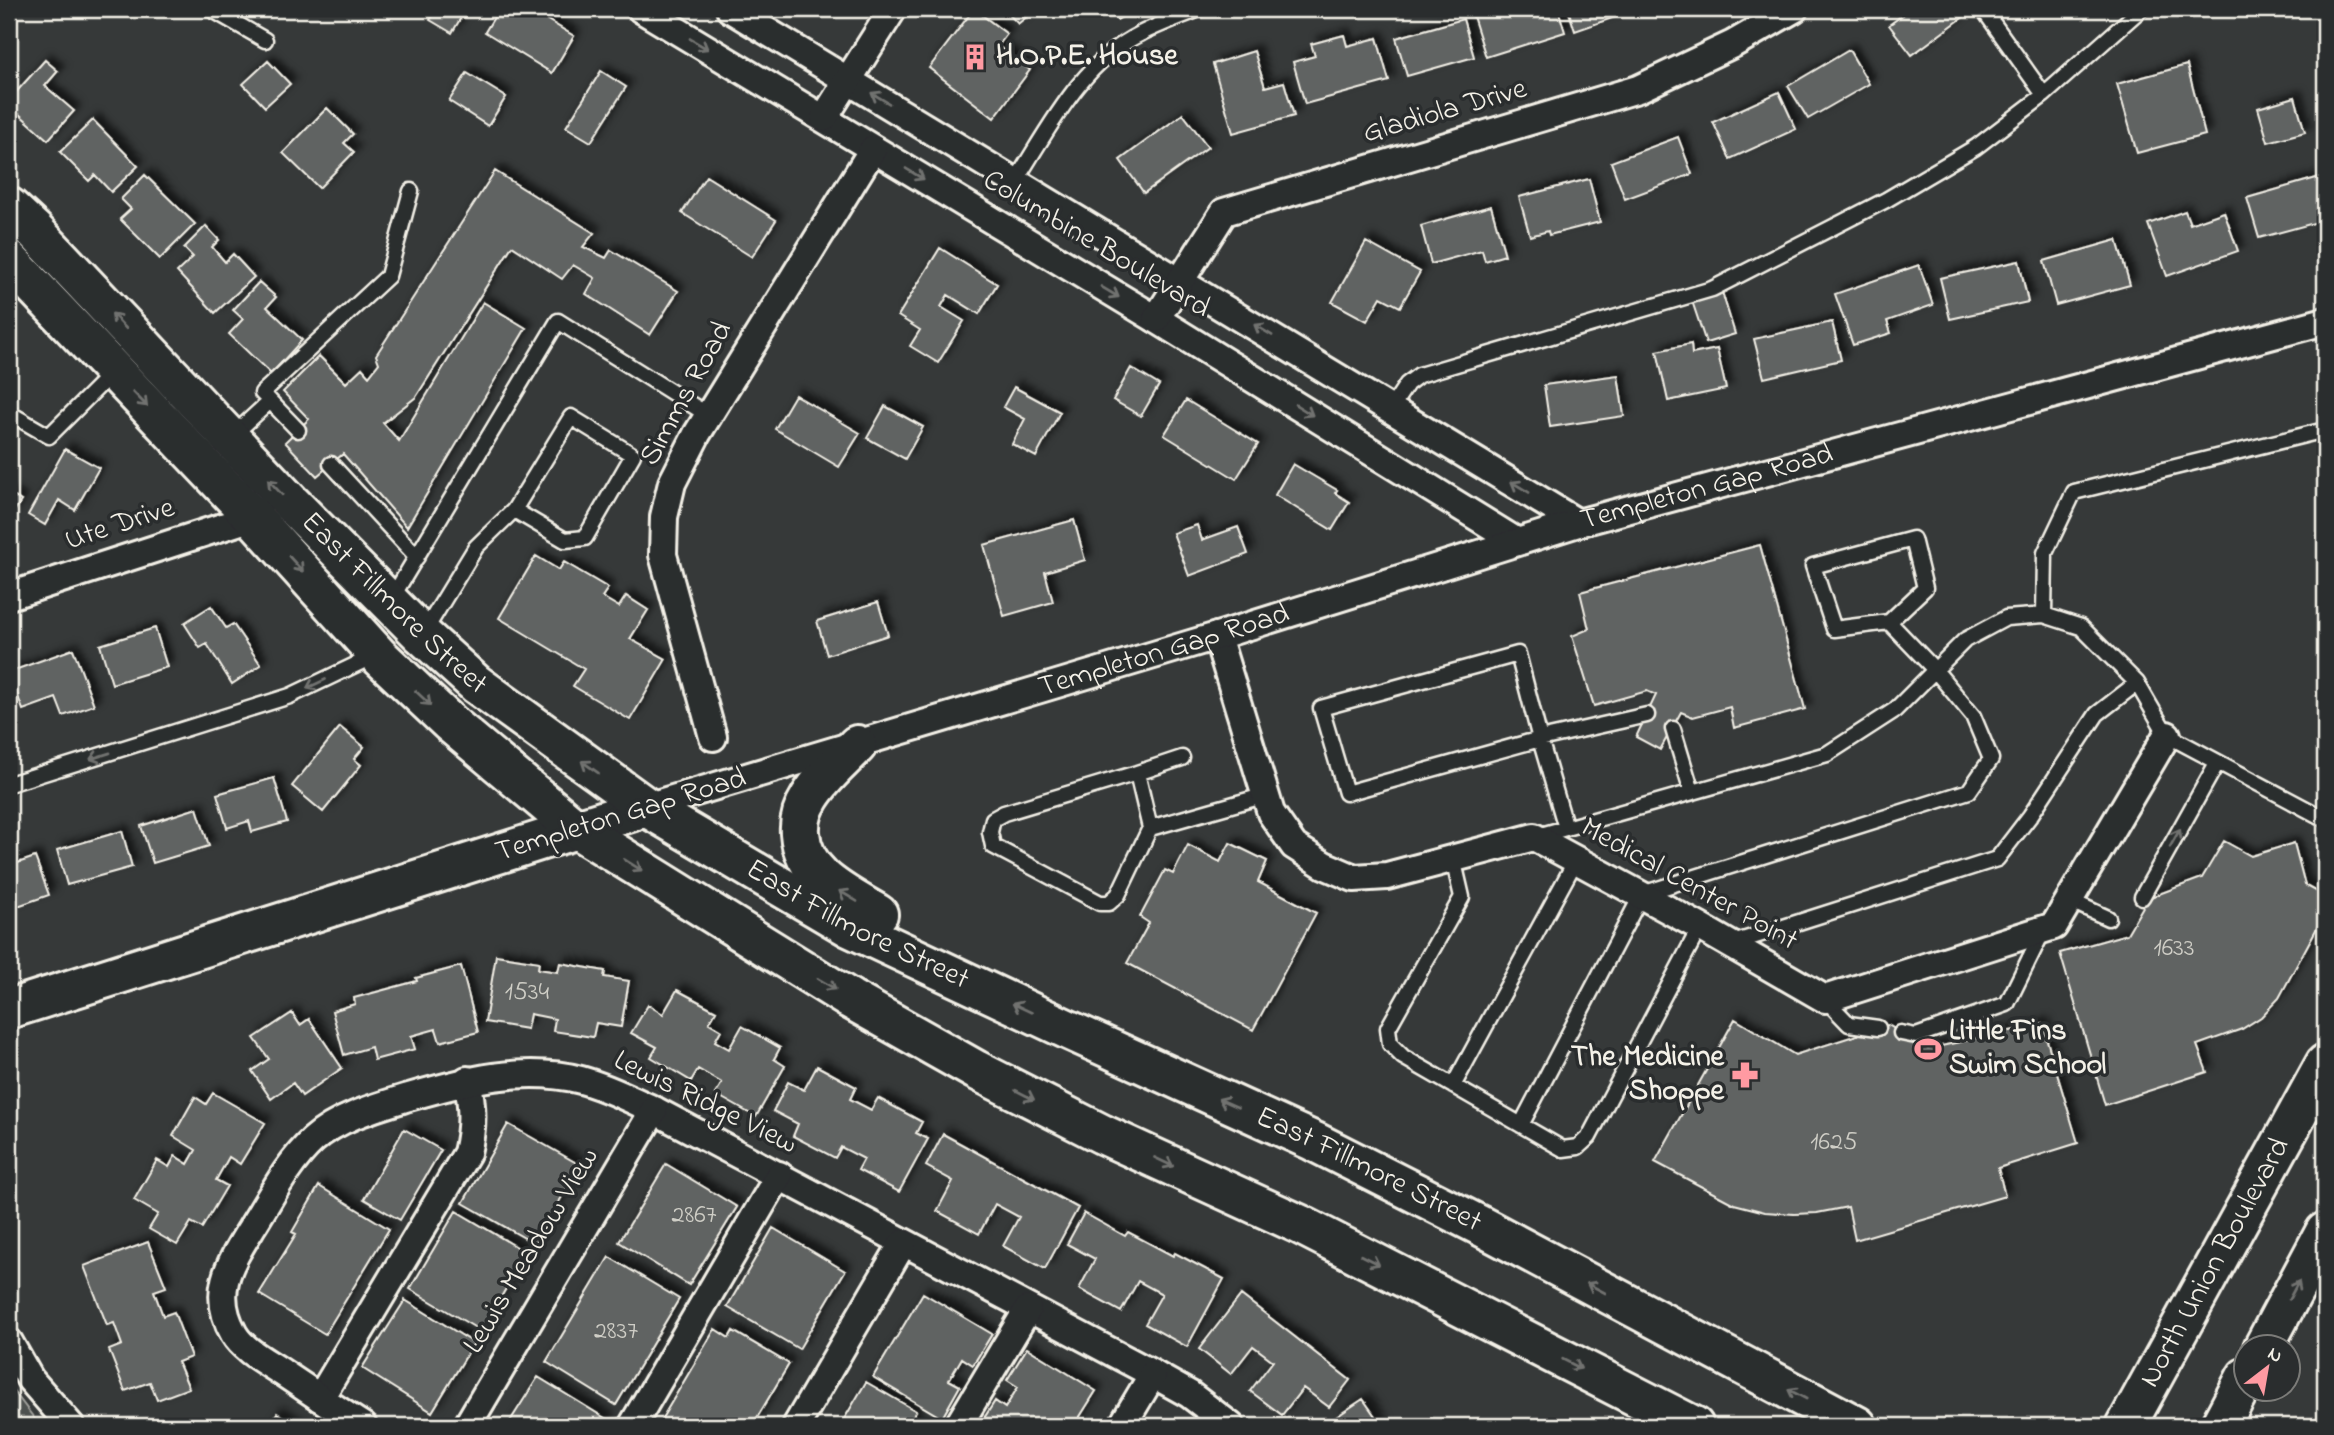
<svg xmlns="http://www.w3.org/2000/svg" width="2334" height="1435" font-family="'Indie Flower',sans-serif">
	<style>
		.green { fill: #4e514f; stroke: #a1a19c; stroke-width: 2 }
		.building { fill: #616362; stroke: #f4f1e8; stroke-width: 2; filter: url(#shadow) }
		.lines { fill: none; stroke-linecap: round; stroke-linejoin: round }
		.lane-casing { stroke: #f4f1e8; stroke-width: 19 }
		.street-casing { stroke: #f4f1e8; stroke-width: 32 }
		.secondary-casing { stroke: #f4f1e8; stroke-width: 44 }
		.primary-casing { stroke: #f4f1e8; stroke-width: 44 }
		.lane { stroke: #2a2d2e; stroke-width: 14 }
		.street { stroke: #2a2d2e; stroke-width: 26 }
		.secondary { stroke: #2a2d2e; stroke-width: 38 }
		.primary { stroke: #2a2d2e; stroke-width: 38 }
		.oneway { stroke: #71726f }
		.labels { text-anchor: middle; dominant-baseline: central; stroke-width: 7; stroke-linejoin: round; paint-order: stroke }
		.number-label { font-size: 26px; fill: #cfcec6 }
		.poi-label { font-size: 30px; font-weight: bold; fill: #f4f1e8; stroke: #2a2d2e; text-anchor: start }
		.street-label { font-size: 30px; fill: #f4f1e8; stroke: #2a2d2e }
	</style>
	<defs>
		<filter id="shadow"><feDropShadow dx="6" dy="-6" stdDeviation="3.5" flood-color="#0009"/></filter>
	</defs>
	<rect width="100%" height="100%" fill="#363939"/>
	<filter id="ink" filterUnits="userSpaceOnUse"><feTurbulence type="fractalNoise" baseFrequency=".0143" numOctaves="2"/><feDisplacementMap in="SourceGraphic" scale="14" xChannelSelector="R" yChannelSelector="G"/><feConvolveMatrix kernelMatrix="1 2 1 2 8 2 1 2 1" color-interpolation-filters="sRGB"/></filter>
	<g filter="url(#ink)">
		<!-- green -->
		<path class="green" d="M 9,1385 L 40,1426 L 9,1426 Z"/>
		<!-- building -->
		<path class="building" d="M 437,9 L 466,9 L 452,33 L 430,20 Z
			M 499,9 L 529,9 L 574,36 L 552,73 L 485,32 Z
			M 974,9 L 1007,34 L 998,46 L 1030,70 L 994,118 L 929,68 Z
			M 1004,9 L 1036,9 L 1018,24 Z
			M 1110,9 L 1136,9 L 1117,20 Z
			M 1485,9 L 1558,9 L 1565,32 L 1486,57 L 1472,13 Z
			M 1568,9 L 1638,9 L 1575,31 Z
			M 1911,9 L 1965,9 L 1969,13 L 1912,55 L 1889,25 Z
			M 1463,19 L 1474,57 L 1407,76 L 1396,38 Z
			M 1344,35 L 1347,46 L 1377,38 L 1389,81 L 1305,104 L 1293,62 L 1315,56 L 1311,44 Z
			M 1849,50 L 1869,84 L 1808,119 L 1788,86 Z
			M 1254,51 L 1265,87 L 1284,82 L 1294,116 L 1233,133 L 1213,64 Z
			M 45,60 L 58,71 L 45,86 L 74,111 L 48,140 L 9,105 L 9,100 Z
			M 268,61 L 290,84 L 265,107 L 243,84 Z
			M 2187,65 L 2205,135 L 2137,153 L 2117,84 Z
			M 601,71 L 626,87 L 591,142 L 566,127 Z
			M 467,73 L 506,97 L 488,126 L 449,101 Z
			M 1779,92 L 1796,129 L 1730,159 L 1713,122 Z
			M 2295,97 L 2305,132 L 2268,142 L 2258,108 Z
			M 327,108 L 353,134 L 344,143 L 354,152 L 319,188 L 283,153 Z
			M 1183,114 L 1208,147 L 1144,193 L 1120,160 Z
			M 93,120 L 138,166 L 111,192 L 95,175 L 89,181 L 60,152 Z
			M 1678,137 L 1692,174 L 1625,199 L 1611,162 Z
			M 495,171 L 594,233 L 583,247 L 606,258 L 611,250 L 678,291 L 650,335 L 586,294 L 595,278 L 573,265 L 562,279 L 512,246 L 416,397 L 383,423 L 399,441 L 483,302 L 526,328 L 407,527 L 343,454 L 317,476 L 285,442 L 309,419 L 283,392 L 319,356 L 346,383 L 362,368 L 369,376 L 379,363 L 376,355 Z
			M 145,175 L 195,224 L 160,259 L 120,219 L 131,209 L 121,199 Z
			M 706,176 L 776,220 L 752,257 L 682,213 Z
			M 2320,177 L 2325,194 L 2325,220 L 2259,238 L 2247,198 Z
			M 1589,179 L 1600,222 L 1549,235 L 1548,231 L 1530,236 L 1519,197 Z
			M 1491,206 L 1505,255 L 1485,261 L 1482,250 L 1431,264 L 1421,226 Z
			M 2185,211 L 2190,224 L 2224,212 L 2238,251 L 2167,276 L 2148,224 Z
			M 206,226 L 219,240 L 212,247 L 225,262 L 233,254 L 254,277 L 215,313 L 177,272 L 193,257 L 184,248 Z
			M 2117,240 L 2130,285 L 2056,305 L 2044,261 Z
			M 1366,242 L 1420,272 L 1400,307 L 1381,297 L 1367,321 L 1332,302 Z
			M 940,248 L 997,284 L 979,314 L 948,295 L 941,307 L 964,321 L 938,363 L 910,346 L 920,330 L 898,316 Z
			M 2019,261 L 2028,302 L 1950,319 L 1940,278 Z
			M 1919,265 L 1933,305 L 1887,321 L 1891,333 L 1853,345 L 1835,294 Z
			M 259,282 L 276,297 L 267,307 L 302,340 L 271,374 L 229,334 L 243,319 L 233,310 Z
			M 1722,292 L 1735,334 L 1706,343 L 1692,301 Z
			M 1832,322 L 1841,360 L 1764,378 L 1754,339 Z
			M 1691,344 L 1692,354 L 1717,349 L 1726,389 L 1668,401 L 1657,351 Z
			M 1131,368 L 1159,385 L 1141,416 L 1113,400 Z
			M 1618,375 L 1624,416 L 1550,427 L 1544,385 Z
			M 1014,387 L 1060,412 L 1036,457 L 1012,444 L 1025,419 L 1003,407 Z
			M 795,395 L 860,433 L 839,467 L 775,429 Z
			M 1186,400 L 1258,444 L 1236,479 L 1164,435 Z
			M 885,406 L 923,427 L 905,459 L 867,438 Z
			M 65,449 L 99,468 L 75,510 L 59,500 L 45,525 L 28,515 Z
			M 1293,464 L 1337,490 L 1335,493 L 1349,502 L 1332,530 L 1275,495 Z
			M 9,493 L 21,501 L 9,519 Z
			M 1074,520 L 1085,560 L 1045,572 L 1053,602 L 1004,616 L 984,545 Z
			M 1197,525 L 1202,540 L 1238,527 L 1248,554 L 1189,576 L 1173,533 Z
			M 1760,545 L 1805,709 L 1734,728 L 1730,707 L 1693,717 L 1681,712 L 1660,750 L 1636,737 L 1656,695 L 1647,691 L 1594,706 L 1572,636 L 1589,629 L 1580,592 Z
			M 536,556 L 559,570 L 564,562 L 608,588 L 602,597 L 619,607 L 626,596 L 648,610 L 630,639 L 666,659 L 630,720 L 573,686 L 584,669 L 499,618 Z
			M 878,602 L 888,635 L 827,655 L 817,621 Z
			M 211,606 L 226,628 L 233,624 L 261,665 L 232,684 L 207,644 L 200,648 L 184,623 Z
			M 155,628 L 167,667 L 112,684 L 100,645 Z
			M 73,649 L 94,705 L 63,716 L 56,698 L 23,710 L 9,672 Z
			M 340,727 L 364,747 L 354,759 L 361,765 L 323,812 L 292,786 Z
			M 274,778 L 287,822 L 252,832 L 249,821 L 227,828 L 217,794 Z
			M 197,808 L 209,846 L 153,863 L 141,826 Z
			M 122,831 L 132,867 L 67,885 L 57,850 Z
			M 2224,841 L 2251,856 L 2294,843 L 2305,885 L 2325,896 L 2325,913 L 2279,998 L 2261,1017 L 2242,1029 L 2197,1045 L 2207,1072 L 2105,1105 L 2060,953 L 2127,934 L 2148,898 L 2202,878 Z
			M 1230,843 L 1267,861 L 1258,882 L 1316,913 L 1253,1030 L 1127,963 L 1149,923 L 1140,917 L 1165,870 L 1173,874 L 1188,845 L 1220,862 Z
			M 35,857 L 49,895 L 9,909 L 9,866 Z
			M 496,955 L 539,962 L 538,969 L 558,972 L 560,963 L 605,971 L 604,977 L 629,981 L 621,1027 L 596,1023 L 593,1037 L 553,1031 L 555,1019 L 530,1014 L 527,1029 L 485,1022 Z
			M 461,966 L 478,1032 L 440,1042 L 436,1029 L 411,1036 L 415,1049 L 374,1060 L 371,1047 L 344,1055 L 332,1011 L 355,1004 L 354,998 L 417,981 L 416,978 Z
			M 677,990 L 716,1011 L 709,1023 L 721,1030 L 715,1041 L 729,1049 L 742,1026 L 780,1048 L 774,1059 L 785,1066 L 756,1117 L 715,1094 L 722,1083 L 698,1069 L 691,1081 L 651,1057 L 657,1047 L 631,1033 L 648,1005 L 663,1014 Z
			M 292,1013 L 300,1025 L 309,1019 L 342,1068 L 302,1096 L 293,1083 L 271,1099 L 252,1071 L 269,1059 L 254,1038 Z
			M 1735,1019 L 1795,1055 L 1888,1025 L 1928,1049 L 2042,1024 L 2078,1143 L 1998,1168 L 2005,1196 L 1855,1240 L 1848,1207 L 1817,1213 L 1794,1214 L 1765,1212 L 1734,1204 L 1655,1162 Z
			M 817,1066 L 856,1087 L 850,1099 L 871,1110 L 878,1098 L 922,1122 L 916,1133 L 928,1139 L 899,1192 L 858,1170 L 864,1159 L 841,1147 L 835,1158 L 793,1136 L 798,1124 L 773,1111 L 788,1082 L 804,1090 Z
			M 213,1093 L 265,1123 L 240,1164 L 229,1157 L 216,1180 L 227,1186 L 202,1228 L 191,1222 L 177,1245 L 149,1229 L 158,1214 L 134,1200 L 157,1160 L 169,1167 L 175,1156 L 188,1164 L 196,1150 L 173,1136 L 195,1097 L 206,1104 Z
			M 508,1124 L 580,1165 L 535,1244 L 463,1203 Z
			M 404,1129 L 441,1150 L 400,1220 L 364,1199 Z
			M 943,1134 L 1078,1208 L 1045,1269 L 1003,1246 L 1019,1217 L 995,1204 L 979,1234 L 937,1211 L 953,1181 L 926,1166 Z
			M 666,1164 L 737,1207 L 689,1285 L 619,1242 Z
			M 319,1186 L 389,1229 L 325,1334 L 259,1294 L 296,1234 L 292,1232 Z
			M 456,1211 L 527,1253 L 481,1331 L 410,1289 Z
			M 1084,1213 L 1125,1236 L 1128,1232 L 1173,1256 L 1175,1253 L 1224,1279 L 1187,1347 L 1145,1324 L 1162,1294 L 1138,1281 L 1121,1312 L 1079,1289 L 1095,1259 L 1067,1244 Z
			M 773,1228 L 845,1271 L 799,1349 L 727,1307 Z
			M 148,1242 L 166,1287 L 154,1291 L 163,1316 L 174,1312 L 191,1357 L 178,1362 L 189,1388 L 157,1400 L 150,1382 L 125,1391 L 109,1350 L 122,1345 L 114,1323 L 107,1325 L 84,1266 Z
			M 609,1257 L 679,1299 L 616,1405 L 546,1362 Z
			M 923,1293 L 992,1334 L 973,1365 L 962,1358 L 949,1380 L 960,1386 L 942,1418 L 873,1377 Z
			M 1241,1295 L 1350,1380 L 1329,1407 L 1303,1388 L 1282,1415 L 1250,1391 L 1273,1361 L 1253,1346 L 1231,1374 L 1199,1349 Z
			M 405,1300 L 474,1343 L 432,1412 L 362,1368 Z
			M 715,1329 L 729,1338 L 733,1331 L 789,1364 L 752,1426 L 659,1426 L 658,1425 Z
			M 1027,1348 L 1096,1391 L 1074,1426 L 979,1426 L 995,1401 L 1005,1408 L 1018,1387 L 1007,1380 Z
			M 538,1377 L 608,1420 L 604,1426 L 507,1426 Z
			M 866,1382 L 916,1411 L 911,1419 L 922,1426 L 840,1426 Z
			M 1363,1399 L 1382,1426 L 1342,1426 L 1336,1417 Z
			M 277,1413 L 298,1426 L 268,1426 Z"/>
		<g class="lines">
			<!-- lane casing -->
			<g class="lane-casing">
				<path id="lane" d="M 211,9 L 265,40
					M 1983,9 L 2044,95
					M 1016,180 C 1050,127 1081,63 1140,34 C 1159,24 1180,17 1199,9
					M 270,401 L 262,393 L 388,276 L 411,191
					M 1391,408 L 1407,384 L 1419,375 L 1712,289 L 1886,200 L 1976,147 L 2044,95 L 2141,9
					M 9,413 L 49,436 L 113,372
					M 231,437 L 270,401 L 298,430
					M 331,464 L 417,557
					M 390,601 L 558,321 L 708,415
					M 2044,615 L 2081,627 L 2137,683 L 2167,735 L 2325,819
					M 423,634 L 476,547 L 514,510 L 571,417 L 633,455 L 585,538 L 565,540 L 514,510
					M 1673,729 L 1692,792
					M 1137,773 L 1182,758
					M 9,784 L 290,696 L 376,655
					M 1150,828 L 1118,895 L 1109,903 L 1100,903 L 993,846 L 990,832 L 993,819 L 1004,813 L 1137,773 L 1150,828 L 1266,795
					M 1566,828 L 1540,739 L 1346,793 L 1321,708 L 1518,654 L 1540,739 L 1647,715
					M 1534,837 L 1827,754 L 1895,710 L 1965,640 L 2006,618 L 2044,615 L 2045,553 L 2074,492 L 2325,430
					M 1453,858 L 1462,897 L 1388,1028 L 1390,1044 L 1403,1057 L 1563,1149 L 1578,1147 L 1589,1137 L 1700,927
					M 2142,897 L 2217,763
					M 2071,901 L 2108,918
					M 1730,944 L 1997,859 L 2030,816 L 2097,714 L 2137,683
					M 1825,999 L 1849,1024 L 1878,1028
					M 1901,1033 L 1916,1036 L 2007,1004 L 2044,929
					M 1453,1086 L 1576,860
					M 1521,1125 L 1642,894 L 1969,791 L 1991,759 L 1973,716 L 1935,670 L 1889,622 L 1925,588 L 1913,539 L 1813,566 L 1834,629 L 1889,622"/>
			</g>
			<!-- street casing -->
			<g class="street-casing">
				<g id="street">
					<path d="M 641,9 L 1156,319 L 1516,541"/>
					<path d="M 730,9 L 1578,523"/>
					<path d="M 824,118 L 893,9"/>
					<path d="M 1156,319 L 1224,212 L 1638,89 L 1733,44 L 1794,9"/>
					<path d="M 9,596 L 253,517"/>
					<path d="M 1217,636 L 1271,813 L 1294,846 L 1324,865 L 1354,878 L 1387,876 L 1534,837 L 1700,927 L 1825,999 L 2054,926 L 2167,735"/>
					<path d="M 713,737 L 663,555 L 664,517 L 672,483 L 697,434 L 873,149"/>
					<path id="s1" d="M 646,807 L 1217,636 L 1578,523 L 2325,321"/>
					<path d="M 9,1342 L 30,1379 L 71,1426"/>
					<path d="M 320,1398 L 467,1153 C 473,1127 473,1106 467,1080"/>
					<path d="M 363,1426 C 336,1409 310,1391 283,1373 C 267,1362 244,1351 234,1334 C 210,1292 230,1263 252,1227 C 271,1197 287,1164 313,1140 C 339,1117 376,1107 409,1097 C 464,1081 523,1065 581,1080 C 607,1087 630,1099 654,1110 L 1153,1374 L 1189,1394 L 1231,1426"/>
					<path d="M 467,1426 L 654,1110"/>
					<path d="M 632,1426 L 779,1175"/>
					<path d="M 796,1426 L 903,1243"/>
					<path d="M 958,1426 L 1028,1309"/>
					<path d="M 1122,1426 L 1153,1374"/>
				</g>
			</g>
			<!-- secondary casing -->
			<g class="secondary-casing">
				<path id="secondary" d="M 9,1009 L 646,807"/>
			</g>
			<!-- primary casing -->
			<g class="primary-casing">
				<g id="primary">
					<path id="s2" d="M 9,207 L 35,231 L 292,504 L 422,635 L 476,684 L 646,807 L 849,927 L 1071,1031 L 1313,1141 L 1479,1225 L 1857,1426"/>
					<path d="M 9,260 L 253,517 L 378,655 L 450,723 L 575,828 L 850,999 L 976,1070 L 1102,1134 L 1299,1224 L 1694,1426"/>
					<path d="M 857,745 C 841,762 822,777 810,797 C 803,808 799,820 800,833 C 803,876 845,894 878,914"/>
					<path d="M 2263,1348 L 2325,1232"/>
					<path id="s3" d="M 2126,1426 L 2325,1064"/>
					<path d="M 2220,1426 L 2246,1377"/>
				</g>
			</g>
			<!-- lane -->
			<use href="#lane" class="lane"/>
			<!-- street -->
			<use href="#street" class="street"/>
			<!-- secondary -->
			<use href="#secondary" class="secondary"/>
			<!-- primary -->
			<use href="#primary" class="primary"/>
		</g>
		<!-- one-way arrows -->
		<defs><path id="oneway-shaft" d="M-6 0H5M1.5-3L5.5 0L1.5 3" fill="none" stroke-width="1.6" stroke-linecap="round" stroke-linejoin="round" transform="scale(1.75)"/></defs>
		<g class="oneway">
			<use href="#oneway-shaft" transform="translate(699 44) rotate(31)"/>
			<use href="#oneway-shaft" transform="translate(880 98) rotate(-149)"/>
			<use href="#oneway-shaft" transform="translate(915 174) rotate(31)"/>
			<use href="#oneway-shaft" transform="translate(1110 292) rotate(31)"/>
			<use href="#oneway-shaft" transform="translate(119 321) rotate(-133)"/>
			<use href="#oneway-shaft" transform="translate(1263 330) rotate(-149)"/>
			<use href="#oneway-shaft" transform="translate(140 399) rotate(46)"/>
			<use href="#oneway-shaft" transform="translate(1304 410) rotate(32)"/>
			<use href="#oneway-shaft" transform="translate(275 487) rotate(-133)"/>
			<use href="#oneway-shaft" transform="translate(1520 487) rotate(-149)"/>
			<use href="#oneway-shaft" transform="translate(296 564) rotate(48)"/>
			<use href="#oneway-shaft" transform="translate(316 684) rotate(155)"/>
			<use href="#oneway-shaft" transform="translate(423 698) rotate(43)"/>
			<use href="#oneway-shaft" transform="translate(100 756) rotate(163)"/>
			<use href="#oneway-shaft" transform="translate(590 767) rotate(-145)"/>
			<use href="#oneway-shaft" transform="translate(2175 838) rotate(-61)"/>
			<use href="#oneway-shaft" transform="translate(633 865) rotate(32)"/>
			<use href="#oneway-shaft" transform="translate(848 896) rotate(-149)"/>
			<use href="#oneway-shaft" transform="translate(827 984) rotate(31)"/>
			<use href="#oneway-shaft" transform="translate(1022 1008) rotate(-155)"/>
			<use href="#oneway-shaft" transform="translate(1025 1095) rotate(27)"/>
			<use href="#oneway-shaft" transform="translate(1228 1103) rotate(-156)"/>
			<use href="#oneway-shaft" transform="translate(1164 1162) rotate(25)"/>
			<use href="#oneway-shaft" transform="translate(1370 1260) rotate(27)"/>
			<use href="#oneway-shaft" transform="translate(1596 1288) rotate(-152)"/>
			<use href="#oneway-shaft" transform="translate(2294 1290) rotate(-62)"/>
			<use href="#oneway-shaft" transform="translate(1572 1364) rotate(27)"/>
			<use href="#oneway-shaft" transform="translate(1797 1394) rotate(-152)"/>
		</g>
	</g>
	<!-- icons -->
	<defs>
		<g id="building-bare" transform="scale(2.1)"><path d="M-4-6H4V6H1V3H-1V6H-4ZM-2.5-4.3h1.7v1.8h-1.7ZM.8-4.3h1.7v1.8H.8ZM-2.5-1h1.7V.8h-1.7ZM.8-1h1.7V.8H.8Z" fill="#ff9aa2" stroke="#2a2d2e" stroke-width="2.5" paint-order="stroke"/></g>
		<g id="stadium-bare" transform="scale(2.1)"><path d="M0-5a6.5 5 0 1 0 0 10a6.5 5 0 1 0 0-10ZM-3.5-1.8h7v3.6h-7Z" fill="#ff9aa2" stroke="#2a2d2e" stroke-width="2.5" paint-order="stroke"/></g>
		<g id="pharmacy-bare" transform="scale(2.1)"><path d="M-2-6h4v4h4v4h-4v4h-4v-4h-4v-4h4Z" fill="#ff9aa2" stroke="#2a2d2e" stroke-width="2.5" paint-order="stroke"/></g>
	</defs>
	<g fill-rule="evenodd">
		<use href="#building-bare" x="975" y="57"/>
		<use href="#stadium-bare" x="1928" y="1049"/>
		<use href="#pharmacy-bare" x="1745" y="1075"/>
	</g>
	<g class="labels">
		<!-- number labels -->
		<g class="number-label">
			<text x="2174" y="949">1633</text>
			<text x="527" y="993">1534</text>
			<text x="1834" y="1143">1625</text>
			<text x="694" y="1216">2867</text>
			<text x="616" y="1332">2837</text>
		</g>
		<!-- poi labels -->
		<g class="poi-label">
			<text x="996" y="57">H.O.P.E. House</text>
			<text x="1949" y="1032">Little Fins<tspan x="1949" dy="34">Swim School</tspan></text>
			<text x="1724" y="1058" text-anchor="end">The Medicine<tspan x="1724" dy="34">Shoppe</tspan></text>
		</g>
		<!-- street labels -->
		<g class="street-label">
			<text transform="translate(1445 112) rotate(-16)">Gladiola Drive</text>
			<text transform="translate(1096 245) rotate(31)">Columbine Boulevard</text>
			<text transform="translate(687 394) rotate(-61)">Simms Road</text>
			<text stroke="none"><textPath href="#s1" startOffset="1108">Templeton Gap Road</textPath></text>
			<text transform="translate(120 525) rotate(-18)">Ute Drive</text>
			<text stroke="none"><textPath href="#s2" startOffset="553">East Fillmore Street</textPath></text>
			<text stroke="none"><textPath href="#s1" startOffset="541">Templeton Gap Road</textPath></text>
			<text transform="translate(621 816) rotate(-17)">Templeton Gap Road</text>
			<text transform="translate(1689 885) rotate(29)">Medical Center Point</text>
			<text stroke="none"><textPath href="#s2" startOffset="1120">East Fillmore Street</textPath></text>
			<text transform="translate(705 1103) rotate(26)">Lewis Ridge View</text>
			<text stroke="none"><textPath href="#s2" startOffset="1687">East Fillmore Street</textPath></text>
			<text transform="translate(532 1251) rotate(-59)">Lewis Meadow View</text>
			<text stroke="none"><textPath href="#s3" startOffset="186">North Union Boulevard</textPath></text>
		</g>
	</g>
	<!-- margin -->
	<rect width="2334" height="1435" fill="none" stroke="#2a2d2e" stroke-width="35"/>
	<rect x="18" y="18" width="2299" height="1400" fill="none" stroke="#f4f1e8" stroke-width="2.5" filter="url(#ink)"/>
	<!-- north arrow -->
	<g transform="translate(2267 1368) rotate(31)"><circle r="33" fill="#2a2d2e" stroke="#7b7b78" stroke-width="2"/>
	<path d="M0-5L12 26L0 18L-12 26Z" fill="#ff9aa2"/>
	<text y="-10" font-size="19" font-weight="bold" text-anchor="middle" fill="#f4f1e8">N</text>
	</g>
</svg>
